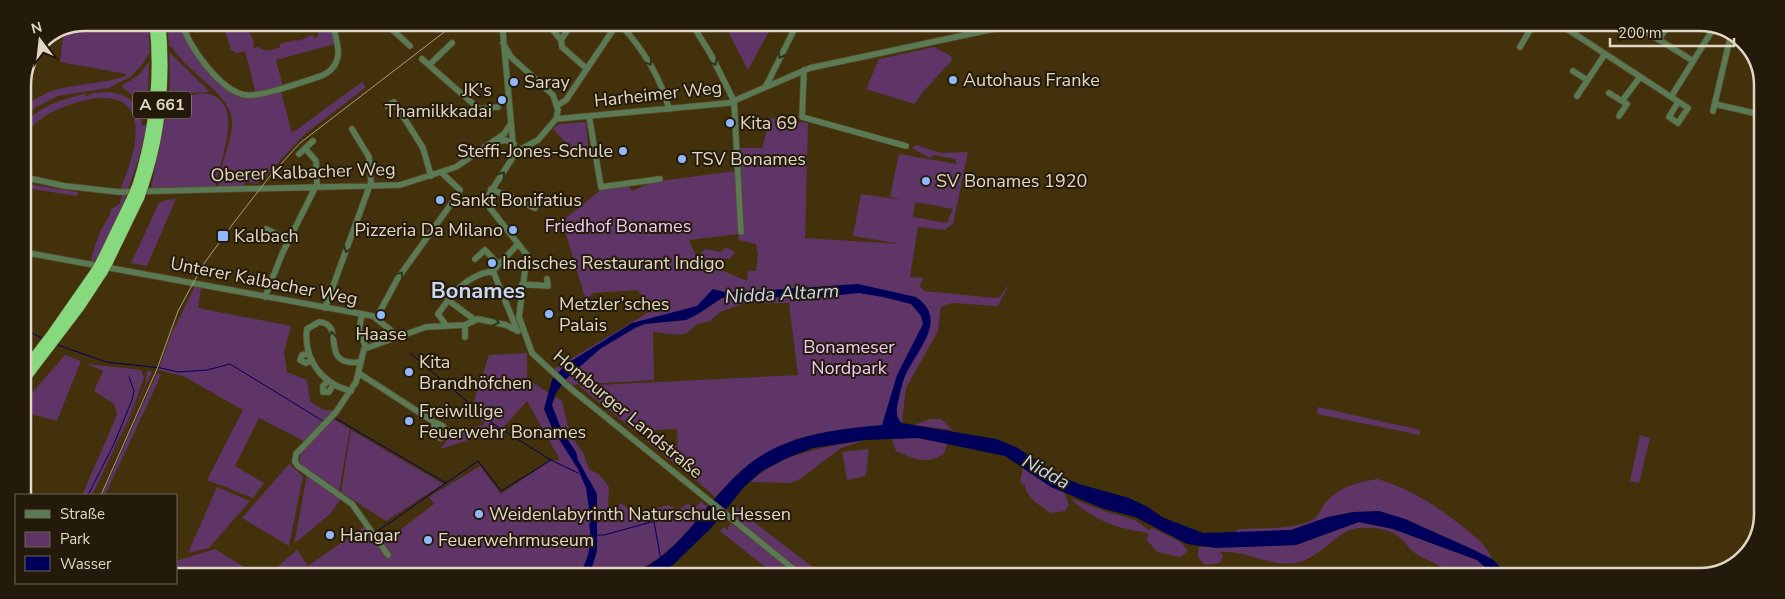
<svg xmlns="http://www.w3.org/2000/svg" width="1785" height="599" font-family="'Nunito Sans',sans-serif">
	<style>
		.green { fill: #5f3466; fill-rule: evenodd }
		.water { fill: #00005a }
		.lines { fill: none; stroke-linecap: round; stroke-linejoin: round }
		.stream { stroke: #00005a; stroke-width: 1 }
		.minor-casing { stroke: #5c4c29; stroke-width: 7 }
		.highway-casing { stroke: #5c4c29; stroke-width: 10 }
		.minor { stroke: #597a55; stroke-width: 5.5 }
		.highway { stroke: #87d97e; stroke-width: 9 }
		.tram { stroke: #a99c82; stroke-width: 1 }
		.highway-bridge-casing { stroke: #5c4c29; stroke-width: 10; stroke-linecap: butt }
		.highway-bridge { stroke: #87d97e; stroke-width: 9 }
		.oneway { stroke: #30321e }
		.poi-dot { fill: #91b8fd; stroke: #231a0b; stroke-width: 2 }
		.labels { text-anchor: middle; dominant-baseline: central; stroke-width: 4; stroke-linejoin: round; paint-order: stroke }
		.shield { fill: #231a0b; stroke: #a99e8c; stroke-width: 1 }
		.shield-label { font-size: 16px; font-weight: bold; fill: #e2d7c4 }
		.poi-label { font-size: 18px; fill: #e2d7c4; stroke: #231a0b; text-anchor: start }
		.street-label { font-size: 18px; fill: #e2d7c4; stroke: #231a0b }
		.park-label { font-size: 18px; fill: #f0caf5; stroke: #231a0b }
		.water-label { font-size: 19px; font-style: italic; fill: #c8d6ed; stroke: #231a0b }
		.district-label { font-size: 22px; font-weight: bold; fill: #c9d8f2; stroke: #231a0b }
		.rim { fill: none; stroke: #e2d7c4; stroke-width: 2.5 }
	</style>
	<rect width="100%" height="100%" fill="#43310b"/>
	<!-- green -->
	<path class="green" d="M 85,23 L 148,23 L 150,52 L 142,65 L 130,77 L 109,88 L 58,96 L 34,108 L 23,119 L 23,109 C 55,79 86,89 126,76 L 126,74 L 60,62 L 63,37 L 54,35 Z
		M 167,23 L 182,23 L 200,59 L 238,93 L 256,94 L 245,51 L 237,53 L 231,50 L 223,23 L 249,23 L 249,32 L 254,41 L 253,48 L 258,47 C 265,53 272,50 280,47 L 280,44 L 296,40 L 299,41 L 312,35 L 315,38 L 318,37 L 320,25 L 332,23 L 338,43 L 276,60 L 283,87 L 280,88 L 292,133 L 362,82 L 366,87 L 305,134 L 262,180 L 256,184 L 246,181 L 244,186 L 219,187 C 219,165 234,137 232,120 C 229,92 186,72 172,47 L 169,46 Z
		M 724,24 L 773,24 L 748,70 Z
		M 934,47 L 951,56 L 952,60 L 922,93 L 915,104 L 866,89 L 879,59 Z
		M 169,52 L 210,92 L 189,93 L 167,110 L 170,83 Z
		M 149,61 L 148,99 L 148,87 L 147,120 L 136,98 L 121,86 L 139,75 Z
		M 109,92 C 130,95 141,104 142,125 L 147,126 L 139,158 L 128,189 L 120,189 C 144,137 149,79 72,104 C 51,111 34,120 23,139 L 23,125 C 40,106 60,100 84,94 L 87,96 L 93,93 Z
		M 204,93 C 248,99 219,160 216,187 L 151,188 L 165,119 C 180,114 175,94 204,93 Z
		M 770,118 L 808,123 L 805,238 L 901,244 L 853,236 L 861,194 L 902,200 L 890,197 L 899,154 L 957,164 L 955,159 L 933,155 L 930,158 L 912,148 L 916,145 L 941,153 L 968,152 L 953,224 L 944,230 L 918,227 L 910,277 L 924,278 L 919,286 L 925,291 L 995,298 L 1000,297 L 1011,281 L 998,306 L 952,303 L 941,307 L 938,331 L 906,388 L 902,423 L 796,439 L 749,465 L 715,497 L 678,464 L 677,429 L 635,431 L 579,386 L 798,375 L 789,303 L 745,303 L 720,312 L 710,321 L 697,324 L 687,333 L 679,335 L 653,332 L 654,380 L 572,385 L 554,369 L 654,309 L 637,290 L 593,293 L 586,301 L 562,221 L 603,188 L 628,185 L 632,191 L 652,182 L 736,171 L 739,234 L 744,230 L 740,148 L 762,148 ZM 915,202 L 953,209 L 947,223 L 913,217 ZM 739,234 L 738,240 L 756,244 L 758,254 L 756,271 L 748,271 L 747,281 L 714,267 L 709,261 L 713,258 L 730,259 L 735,252 L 725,247 L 721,252 L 705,249 L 699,255 L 694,252 L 689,240 Z
		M 586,122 L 588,146 L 572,149 L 553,129 L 559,124 Z
		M 28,184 L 78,192 L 77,196 L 32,189 L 27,200 L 23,199 Z
		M 122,194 L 126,194 L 126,197 L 113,229 L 96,260 L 90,262 L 100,231 L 110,215 L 111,209 L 120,204 Z
		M 176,199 L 147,266 L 131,263 L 159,203 L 166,200 Z
		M 195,286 L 201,288 L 198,308 L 291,326 L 284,352 L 287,372 L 307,380 L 310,401 L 324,410 L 333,410 L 304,441 L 251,414 L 259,418 L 235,466 L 264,483 L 253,498 L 207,480 L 243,410 L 183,376 L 158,370 L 172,333 Z
		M 527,353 L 527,379 L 562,401 L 570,435 L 583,452 L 589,469 L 600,475 L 609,487 L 608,506 L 617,509 L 620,503 L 637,514 L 668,505 L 678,510 L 687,504 L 697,506 L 701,501 L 707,507 C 687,534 661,563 628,574 L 269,574 L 297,550 L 308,566 L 365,526 L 379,546 L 434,504 L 429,497 L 480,466 L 501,494 L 550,461 L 560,460 L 527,401 L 501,430 L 440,449 L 451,436 L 485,424 L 471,410 L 489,355 Z
		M 65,355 L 81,361 L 57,421 L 23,412 L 23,403 Z
		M 87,364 L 141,370 L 144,378 L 130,416 L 94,491 L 91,495 L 82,495 L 117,415 L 114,404 L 94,391 L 103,371 Z
		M 147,371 L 152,372 L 97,493 L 146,383 Z
		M 157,373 L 161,374 L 157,384 L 105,495 L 102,495 Z
		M 1318,407 L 1420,430 L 1420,435 L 1317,414 Z
		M 333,419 L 350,429 L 339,491 L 308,472 L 299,461 L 302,452 Z
		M 930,419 L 941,419 L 953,430 L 914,425 Z
		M 351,430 L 443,484 L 386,521 L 341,492 Z
		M 1640,435 L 1650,438 L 1639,483 L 1630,481 Z
		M 660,438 L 669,446 L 676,446 L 677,465 L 665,457 L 663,452 L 665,449 L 660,446 L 657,450 L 645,439 Z
		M 918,438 L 947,443 L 944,454 C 926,465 914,459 896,451 L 892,439 Z
		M 865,440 L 841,448 L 800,479 L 791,483 L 750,482 C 783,452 823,448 865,440 Z
		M 869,449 L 866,476 L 847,480 L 842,452 Z
		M 289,464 L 303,476 L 289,546 L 242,518 Z
		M 1023,467 L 1051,487 L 1064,492 L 1069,505 L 1065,511 L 1050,513 C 1040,505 1026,498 1025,485 L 1020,482 Z
		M 307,475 L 341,499 L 329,515 L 294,544 Z
		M 1378,479 C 1414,491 1432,503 1462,526 C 1475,537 1486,544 1492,559 L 1405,519 L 1328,517 L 1291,530 L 1233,533 L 1239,529 C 1260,528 1299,530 1315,518 C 1320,514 1322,506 1326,502 C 1341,486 1358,482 1378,479 Z
		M 217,487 L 250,501 L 209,548 L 188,553 Z
		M 1070,498 L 1104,511 L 1135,520 L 1149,530 L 1152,528 L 1181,542 L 1188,551 L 1180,557 L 1157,552 L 1147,540 L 1148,533 C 1118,529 1092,520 1070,498 Z
		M 738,506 L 746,516 L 823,575 L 806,575 L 732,517 Z
		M 1359,522 L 1393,529 L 1477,560 L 1495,576 L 1454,576 C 1440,564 1432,563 1418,555 C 1409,550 1404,539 1395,534 C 1382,527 1357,525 1344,533 C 1329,543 1313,560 1295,563 C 1269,567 1246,550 1220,552 L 1223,556 L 1220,563 L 1206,565 C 1199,560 1196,556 1199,547 L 1296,545 Z
		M 730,523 L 738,528 L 797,575 L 775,575 L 720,531 L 723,527 L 728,530 Z
		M 215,549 L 255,574 L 176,573 L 176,561 Z"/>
	<!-- water -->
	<path class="water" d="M 858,284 L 916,297 C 948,318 919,348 907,372 C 903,379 901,389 899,398 C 897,407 894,416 902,423 L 996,439 L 1016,447 L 1060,476 L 1079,484 L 1129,498 L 1146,506 L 1164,518 L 1203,533 L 1291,530 L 1328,517 L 1353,512 L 1379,511 L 1405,519 L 1472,549 L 1492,559 L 1510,576 L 1495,576 L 1477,560 L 1393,529 L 1359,522 L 1296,545 L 1216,548 L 1187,544 L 1135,517 L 1104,509 L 1051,487 L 1005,456 L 918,438 L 865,440 L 813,448 L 787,458 L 762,471 L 744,487 L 712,527 L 673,565 L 658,574 L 632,574 C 686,550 705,500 748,465 C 785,435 836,429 882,425 L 897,375 L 923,324 L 921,316 L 911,304 L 883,297 L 859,293 L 820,297 L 722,298 L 698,314 L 686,320 L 645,324 L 635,328 L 600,349 L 566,379 L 556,393 L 552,405 L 562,431 L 576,452 L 578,460 L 597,494 L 597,551 L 590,574 L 580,574 C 588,558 593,543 589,524 L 591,522 L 586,488 L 578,469 L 552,428 L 544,409 L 552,380 L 565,365 L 632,323 L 697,306 L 713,289 L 724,292 L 740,292 Z"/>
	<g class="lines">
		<!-- stream -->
		<path class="stream" d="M 23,329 L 42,338
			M 58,345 L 106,362 L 161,368 L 178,372 L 207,370 L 230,364 L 323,421
			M 410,353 L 495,425 L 551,460
			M 335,418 L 446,483 L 478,461 L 501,491 L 551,460 L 578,473
			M 88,495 L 114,444 L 132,400 L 134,391 L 129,377
			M 654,522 L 661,560
			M 388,524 L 446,483
			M 376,532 L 386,525
			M 597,535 L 604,535 L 677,515 L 699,522"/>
		<!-- minor casing -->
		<g class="minor-casing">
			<path id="minor" d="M 182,23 C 188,46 221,92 246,95 C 263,97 304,81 321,76 C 346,65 338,44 332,23
				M 385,23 L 410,46
				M 502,23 L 513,144
				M 547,23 L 561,40 L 562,47 L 587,69
				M 620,24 C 643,49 660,75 669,109
				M 692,24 L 710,53 L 734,101 L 741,232
				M 1561,25 L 1688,108 L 1678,123 L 1669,117 L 1678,102
				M 1637,26 L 1693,61
				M 437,29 L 444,23
				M 561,40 L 572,23
				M 1659,40 L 1667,26
				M 503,43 L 511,57 L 553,95 L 558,110 L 556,119 L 538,140 L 517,151 L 488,196 L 490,208 L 527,255 L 519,317 L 532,353 L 570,388 L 801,575
				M 1520,47 L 1533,25
				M 422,59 L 479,109 L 498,107
				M 429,65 L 452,43
				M 804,70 L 802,117 L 906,146
				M 1573,71 L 1587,80
				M 766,86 L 797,24
				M 1609,93 L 1622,101
				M 1577,96 L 1605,54
				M 1671,97 L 1715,26
				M 1715,104 L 1762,115
				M 558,105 L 566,100 L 617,24
				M 387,106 L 394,102 L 423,148 L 431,176
				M 1713,111 L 1731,34
				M 589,116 L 601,187 L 660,179
				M 1619,116 L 1627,104 L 1622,101 L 1640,77
				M 556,119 L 729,103 L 810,68 L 1017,24
				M 494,143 L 505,140 L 514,144
				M 299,154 L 313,141
				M 23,177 L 65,186 L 119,192 L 400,185 L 456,167 L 504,134 L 510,125
				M 491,189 L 535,208
				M 266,229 L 289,240
				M 23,252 L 373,316 L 398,336
				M 475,259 L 485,250 L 498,264
				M 522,284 L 548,286 L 547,279
				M 439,287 L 452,303 L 475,320
				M 265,297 L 282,254 L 317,184 L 316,161 L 305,148
				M 325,308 L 371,182 L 369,157 L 352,129
				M 362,314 L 359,330 L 366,348
				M 377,317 L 398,278 L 459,193 L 460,190 L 442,173
				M 446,325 L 438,314 C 453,293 465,276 493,271
				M 465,325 L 465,337
				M 517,330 L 493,271 L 518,244
				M 309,353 L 302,355 L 300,360 L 306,363 L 312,360
				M 360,374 L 434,422 L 435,434 L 440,438 L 444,436 L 446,432 L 443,426 L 434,422
				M 328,381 L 323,386 L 323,392 L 329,392 L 333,385
				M 351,391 C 322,384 303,359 307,329 L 319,322 C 348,324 316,367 361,362
				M 388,555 L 352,504 L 298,466 L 295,462 L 296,454 L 336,412 L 356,382 L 364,349 L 426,327 L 465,325 L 478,319 L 506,325 L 518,331"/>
		</g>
		<!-- highway casing -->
		<g class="highway-casing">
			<path id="highway" d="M 137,185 C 154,131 160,78 154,23
				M 144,185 C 162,132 166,78 161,23
				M 101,261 L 132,197
				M 108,263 L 140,197
				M 23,371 L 50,336 L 96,270
				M 23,382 L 80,307 L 103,272"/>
		</g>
		<!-- minor -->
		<use href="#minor" class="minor"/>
		<!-- highway -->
		<use href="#highway" class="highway"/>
		<!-- tram -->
		<path class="tram" d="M 101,495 L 157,369 L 178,311 L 203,265 L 232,225 L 270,176 L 300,143 L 456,23"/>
		<!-- highway-bridge casing -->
		<g class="highway-bridge-casing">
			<path id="highway-bridge" d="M 132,197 L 137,185
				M 140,197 L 144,185
				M 96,270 L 101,261
				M 103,272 L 108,263"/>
		</g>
		<!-- highway-bridge -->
		<use href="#highway-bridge" class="highway-bridge"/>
	</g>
	<!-- one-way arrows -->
	<defs><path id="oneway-chevron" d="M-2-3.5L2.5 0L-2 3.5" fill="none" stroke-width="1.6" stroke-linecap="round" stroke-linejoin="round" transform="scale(1.25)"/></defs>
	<g class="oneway">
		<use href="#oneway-chevron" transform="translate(781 55) rotate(117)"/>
		<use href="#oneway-chevron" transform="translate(649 62) rotate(58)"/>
		<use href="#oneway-chevron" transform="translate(714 62) rotate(63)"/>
		<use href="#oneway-chevron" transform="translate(502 175) rotate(-52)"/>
		<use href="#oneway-chevron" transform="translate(347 249) rotate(110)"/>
		<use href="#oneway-chevron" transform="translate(400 275) rotate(-56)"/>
		<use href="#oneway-chevron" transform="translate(496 322) rotate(13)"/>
		<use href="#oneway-chevron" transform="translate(332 335) rotate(-95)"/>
	</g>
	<!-- markers -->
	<g class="poi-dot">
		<circle cx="953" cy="80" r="5"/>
		<circle cx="514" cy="82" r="5"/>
		<circle cx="502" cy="100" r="5"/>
		<circle cx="730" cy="123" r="5"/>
		<circle cx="623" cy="151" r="5"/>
		<circle cx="682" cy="159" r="5"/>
		<circle cx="926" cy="181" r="5"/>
		<circle cx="440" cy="200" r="5"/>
		<circle cx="513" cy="230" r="5"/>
		<rect x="217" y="230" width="12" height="12" rx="2.5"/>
		<circle cx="492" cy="263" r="5"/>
		<circle cx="549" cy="314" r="5"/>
		<circle cx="381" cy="315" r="5"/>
		<circle cx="409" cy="372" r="5"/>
		<circle cx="409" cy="421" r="5"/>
		<circle cx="479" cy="514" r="5"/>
		<circle cx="330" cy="535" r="5"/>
		<circle cx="428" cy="540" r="5"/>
	</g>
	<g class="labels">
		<!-- shield labels -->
		<rect class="shield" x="133" y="91.5" width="58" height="27" rx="4"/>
		<g class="shield-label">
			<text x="162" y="105">A 661</text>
		</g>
		<!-- poi labels -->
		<g class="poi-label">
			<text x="963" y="80">Autohaus Franke</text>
			<text x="524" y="82">Saray</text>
			<text x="492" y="90" text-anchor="end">JK's<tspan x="492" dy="21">Thamilkkadai</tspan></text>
			<text x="740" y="123">Kita 69</text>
			<text x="613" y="151" text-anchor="end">Steffi-Jones-Schule</text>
			<text x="692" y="159">TSV Bonames</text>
			<text x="936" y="181">SV Bonames 1920</text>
			<text x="450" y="200">Sankt Bonifatius</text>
			<text x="503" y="230" text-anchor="end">Pizzeria Da Milano</text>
			<text x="234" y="236">Kalbach</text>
			<text x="502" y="263">Indisches Restaurant Indigo</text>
			<text x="559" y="304">Metzler’sches<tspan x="559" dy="21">Palais</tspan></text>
			<text x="381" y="334" text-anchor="middle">Haase</text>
			<text x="419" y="362">Kita<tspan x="419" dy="21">Brandhöfchen</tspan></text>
			<text x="419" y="411">Freiwillige<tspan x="419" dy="21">Feuerwehr Bonames</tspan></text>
			<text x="489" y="514">Weidenlabyrinth Naturschule Hessen</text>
			<text x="340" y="535">Hangar</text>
			<text x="438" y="540">Feuerwehrmuseum</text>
		</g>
		<!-- street labels -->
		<g class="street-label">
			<text transform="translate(658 94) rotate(-6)">Harheimer Weg</text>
			<text transform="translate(303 172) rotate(-2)">Oberer Kalbacher Weg</text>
			<text transform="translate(264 281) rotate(11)">Unterer Kalbacher Weg</text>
			<text transform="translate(628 414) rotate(40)">Homburger Landstraße</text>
		</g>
		<!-- park labels -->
		<g class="park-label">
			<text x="618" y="226">Friedhof Bonames</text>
			<text x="849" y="347">Bonameser<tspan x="849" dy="21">Nordpark</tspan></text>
		</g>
		<!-- water labels -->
		<g class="water-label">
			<text transform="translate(782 294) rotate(-3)">Nidda Altarm</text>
			<text transform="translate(1046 472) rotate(29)">Nidda</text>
		</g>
		<!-- district labels -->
		<g class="district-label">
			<text x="478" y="291">Bonames</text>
		</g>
	</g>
	<!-- crop -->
	<path d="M0 0H1785V599H0ZM85 31H1700A54 54 0 0 1 1754 85V514A54 54 0 0 1 1700 568H85A54 54 0 0 1 31 514V85A54 54 0 0 1 85 31Z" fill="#231a0b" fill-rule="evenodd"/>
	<path class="rim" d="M85 31H1700A54 54 0 0 1 1754 85V514A54 54 0 0 1 1700 568H85A54 54 0 0 1 31 514V85A54 54 0 0 1 85 31Z"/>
	<!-- legend -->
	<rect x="15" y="494" width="162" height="90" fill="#231a0b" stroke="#6f6655"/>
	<rect x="25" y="510" width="25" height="8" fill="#597a55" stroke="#6f6655"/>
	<text x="60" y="519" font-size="15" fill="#e2d7c4">Straße</text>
	<rect x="25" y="532" width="25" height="15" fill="#5f3466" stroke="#6f6655"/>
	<text x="60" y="544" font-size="15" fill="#e2d7c4">Park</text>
	<rect x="25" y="556" width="25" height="15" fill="#00005a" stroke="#6f6655"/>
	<text x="60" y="569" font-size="15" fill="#e2d7c4">Wasser</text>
	<!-- north arrow -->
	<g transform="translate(40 40) rotate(345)" stroke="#231a0b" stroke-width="4" paint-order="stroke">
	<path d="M0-4L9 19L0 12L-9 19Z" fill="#e2d7c4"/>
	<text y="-8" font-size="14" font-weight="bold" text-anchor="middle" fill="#e2d7c4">N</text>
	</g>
	<!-- scale -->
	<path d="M1610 38v8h124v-8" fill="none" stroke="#e2d7c4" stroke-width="2.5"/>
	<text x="1618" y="38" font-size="15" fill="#e2d7c4" stroke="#231a0b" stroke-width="4" paint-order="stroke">200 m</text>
</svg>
